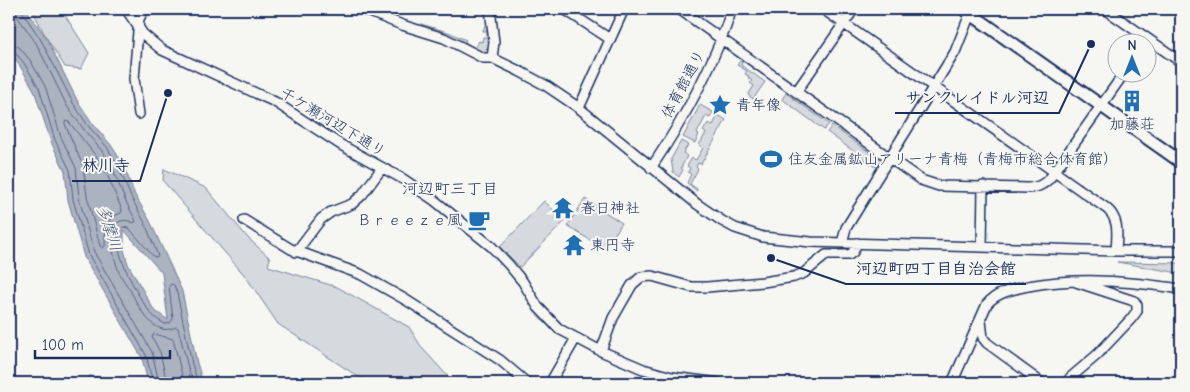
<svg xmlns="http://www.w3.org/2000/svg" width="1190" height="392" font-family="'Comic Neue','Klee One',sans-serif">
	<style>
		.green { fill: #d6d9dd; stroke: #78849e }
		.water { fill: #abb2c0; stroke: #717e99; fill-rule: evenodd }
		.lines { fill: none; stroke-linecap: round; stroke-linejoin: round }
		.shore { stroke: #556385; stroke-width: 1 }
		.minor-casing { stroke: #1b2f5e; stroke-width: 12 }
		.major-casing { stroke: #1b2f5e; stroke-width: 15 }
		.minor { stroke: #f6f6f2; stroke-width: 9 }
		.major { stroke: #f6f6f2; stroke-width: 11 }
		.labels { text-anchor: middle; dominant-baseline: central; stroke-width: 4; stroke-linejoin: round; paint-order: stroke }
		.street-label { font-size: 15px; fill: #1b2f5e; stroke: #f6f6f2 }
		.poi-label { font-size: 15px; fill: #1b2f5e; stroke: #f6f6f2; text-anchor: start }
		.neighbourhood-label { font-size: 16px; fill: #1b2f5e; stroke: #f6f6f2 }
		.water-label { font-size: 16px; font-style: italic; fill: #46567b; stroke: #f6f6f2 }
		.leader { fill: none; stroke: #1b2f5e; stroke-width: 2 }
		.callout-dot { fill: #1b2f5e; stroke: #f6f6f2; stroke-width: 2 }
		.callout-label { font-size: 16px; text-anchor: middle; font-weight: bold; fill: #1b2f5e; stroke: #f6f6f2; stroke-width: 4; stroke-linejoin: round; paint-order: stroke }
	</style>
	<rect width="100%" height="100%" fill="#f6f6f2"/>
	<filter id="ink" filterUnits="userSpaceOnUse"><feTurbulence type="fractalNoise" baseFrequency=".02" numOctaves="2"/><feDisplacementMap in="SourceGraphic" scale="10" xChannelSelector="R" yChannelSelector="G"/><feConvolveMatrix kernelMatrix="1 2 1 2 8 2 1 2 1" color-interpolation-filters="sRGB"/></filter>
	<g filter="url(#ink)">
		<!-- green -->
		<path class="green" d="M 32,9 L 61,9 L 89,53 L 81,69 L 65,67 L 46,37 Z
			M 421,24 L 448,32 L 466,40 L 465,42 L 475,48 L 479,41 L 482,42 L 483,37 L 487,37 L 487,31 L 483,31 L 485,25 L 488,25 L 490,43 L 483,54 L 445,33 L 420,26 Z
			M 740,61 L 742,62 L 741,65 L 765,82 L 753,99 L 748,95 L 754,86 L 750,83 L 752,81 L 748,78 L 749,76 L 745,74 L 747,71 L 737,65 Z
			M 786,93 L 829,124 L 824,130 L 782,99 Z
			M 700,105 L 713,112 L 710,118 L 706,116 L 697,133 L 699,134 L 695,143 L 683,137 Z
			M 718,115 L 726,120 L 701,164 L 698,163 L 696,167 L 698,169 L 690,184 L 697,189 L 697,191 L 687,183 L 691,174 L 688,172 L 690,168 L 687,166 L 692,158 L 696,160 L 703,148 L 699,145 L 706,133 L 703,131 L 708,123 L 713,125 Z
			M 832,126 L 879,159 L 875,167 L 827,132 Z
			M 681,141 L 688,145 L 683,153 L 687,156 L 681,168 L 683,170 L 679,177 L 673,172 L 671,159 Z
			M 164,169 L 206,188 L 248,238 L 270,258 L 268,266 L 337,287 L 409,327 L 422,348 L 453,382 L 449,383 L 374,383 L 357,376 L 278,324 L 246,277 L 163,181 Z
			M 585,199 L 622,223 L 605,249 L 567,226 Z
			M 544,201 L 565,221 L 520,267 L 500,247 Z
			M 1117,262 L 1181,263 L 1181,274 L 1168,271 Z
			M 89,376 L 120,379 L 128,383 L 86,383 Z"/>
		<!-- water -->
		<path class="water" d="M 9,9 L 26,9 L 46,37 L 77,100 L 93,124 L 111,145 L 123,164 L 135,195 L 150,221 L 182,291 L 197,363 L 203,383 L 148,383 L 142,358 L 84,257 L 68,200 L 65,171 L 51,142 L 34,90 L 20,66 L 9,52 ZM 124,230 L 162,273 L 168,320 L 154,310 L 128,264 L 124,250 Z"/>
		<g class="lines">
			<!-- shore -->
			<path class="shore" d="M 16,9 L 17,16 L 36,43 L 67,106 L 85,131 L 102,151 L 113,169 L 125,200 L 136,221 L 134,223 C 126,219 118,219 113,228 C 110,240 113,254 117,266 C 119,275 125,282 130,290 C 138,305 153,339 176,327 L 178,328 L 192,383
				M 22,9 L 23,13 L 41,40 L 73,103 L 89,127 L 107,147 L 118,166 L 131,197 L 145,223 L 158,256 L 154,257 L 129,228 L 123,227 C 105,239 139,299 150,312 C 153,317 160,321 165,324 L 170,323 L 173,319 L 169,287 L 171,284 L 174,285 L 177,293 L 192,364 L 198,383
				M 9,43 L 14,44 L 20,48 L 30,60 L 45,86 L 61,137 L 76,168 L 79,198 L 94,252 L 152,352 L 159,383
				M 9,49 L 14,51 L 24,63 L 39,88 L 55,140 L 70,170 L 73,199 L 89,255 L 146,355 L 153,383
				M 66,121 L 69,122 L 96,156 L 106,172 L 122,210 L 121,213 C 105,219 105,230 105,246 L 103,248 L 100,246 L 87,196 L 83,166 L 65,124 Z
				M 167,383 L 160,352 L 152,337 L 154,334 L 173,339 L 184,383"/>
			<!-- minor casing -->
			<g class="minor-casing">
				<path id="minor" d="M 126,9 L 143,34 L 162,50 L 275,102 L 341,145 L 403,179 L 434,200 L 492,247 L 509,265 L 523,282 L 538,307 L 559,329 L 601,351 L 643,369 L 672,377 L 719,383
					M 362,9 L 402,25 L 444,38 L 483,58 L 492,58 L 519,71 L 545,85 L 579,108 L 697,204 L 722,221 L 735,228 L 763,237 L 811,242 L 1116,251 L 1181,251
					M 490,9 L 494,42 L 492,58
					M 564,9 L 610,39
					M 679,9 L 921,180 L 939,186 L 1027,188 C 1037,188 1043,185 1050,178 L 1125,72
					M 823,9 L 1106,208 C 1120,219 1117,235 1116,251
					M 1105,9 L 1181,62
					M 796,92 L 854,9
					M 579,108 L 624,9
					M 139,114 L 134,79 L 139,19 L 144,9
					M 651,168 C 684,119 714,65 732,9
					M 244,220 L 291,249 L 360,274 L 406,300 L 500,360 L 527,383
					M 842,243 L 846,228 L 955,52 L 972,9
					M 982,247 L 983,186
					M 296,252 L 321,219 L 331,212 L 352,204 L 362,195 L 382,168
					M 981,321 L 983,338 L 987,343 L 1042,383
					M 601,351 L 613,318 L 632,285 L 641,277 L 652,276 L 691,287 L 707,287 L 763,282 L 794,277 L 804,273 L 826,255 L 849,255 L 853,252 L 857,243
					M 9,379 L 12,383
					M 550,383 L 576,338
					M 952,383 L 987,304 C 997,292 1014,289 1028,286 C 1081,277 1128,281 1181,289
					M 1067,383 L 1070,378 L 1097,355 L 1131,319 L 1137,311 L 1137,305 L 1134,301 L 1076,282"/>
			</g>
			<!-- major casing -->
			<g class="major-casing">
				<path id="major" d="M 964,9 L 1181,162"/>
			</g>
			<!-- minor -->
			<use href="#minor" class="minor"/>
			<!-- major -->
			<use href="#major" class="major"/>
		</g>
	</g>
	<!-- icons -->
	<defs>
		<g id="building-bare" transform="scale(1.725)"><path d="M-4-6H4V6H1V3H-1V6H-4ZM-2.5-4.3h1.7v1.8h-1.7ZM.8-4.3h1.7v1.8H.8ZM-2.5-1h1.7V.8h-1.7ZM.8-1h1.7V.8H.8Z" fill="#1f6fb2" stroke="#f6f6f2" stroke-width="2.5" paint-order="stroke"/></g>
		<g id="sight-bare" transform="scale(1.725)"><path d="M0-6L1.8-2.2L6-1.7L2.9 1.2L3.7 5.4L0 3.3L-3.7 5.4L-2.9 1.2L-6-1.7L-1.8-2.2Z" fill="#1f6fb2" stroke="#f6f6f2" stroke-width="2.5" paint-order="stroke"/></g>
		<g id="stadium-bare" transform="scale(1.725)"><path d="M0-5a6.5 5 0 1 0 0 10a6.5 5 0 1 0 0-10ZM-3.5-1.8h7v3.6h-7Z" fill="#1f6fb2" stroke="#f6f6f2" stroke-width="2.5" paint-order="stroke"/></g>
		<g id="temple-bare" transform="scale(1.725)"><path d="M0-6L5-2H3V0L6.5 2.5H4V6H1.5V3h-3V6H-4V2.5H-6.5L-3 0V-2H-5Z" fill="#1f6fb2" stroke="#f6f6f2" stroke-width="2.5" paint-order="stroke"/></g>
		<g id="cafe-bare" transform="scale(1.725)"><path d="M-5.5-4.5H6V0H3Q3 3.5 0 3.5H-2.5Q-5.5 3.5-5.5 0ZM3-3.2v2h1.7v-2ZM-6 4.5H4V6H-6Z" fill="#1f6fb2" stroke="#f6f6f2" stroke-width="2.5" paint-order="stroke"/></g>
	</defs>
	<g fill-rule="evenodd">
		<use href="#building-bare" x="1132" y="101"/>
		<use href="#sight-bare" x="720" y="105"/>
		<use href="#stadium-bare" x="771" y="159"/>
		<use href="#temple-bare" x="563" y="208"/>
		<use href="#cafe-bare" x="479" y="220"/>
		<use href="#temple-bare" x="574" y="245"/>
	</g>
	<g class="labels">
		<!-- street labels -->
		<g class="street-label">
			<text transform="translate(683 84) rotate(-62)">体育館通り</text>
			<text transform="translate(333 122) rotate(31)">千ケ瀬河辺下通り</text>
		</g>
		<!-- poi labels -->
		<g class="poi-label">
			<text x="736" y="105">青年像</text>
			<text x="1132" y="124" text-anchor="middle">加藤荘</text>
			<text x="788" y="159">住友金属鉱山アリーナ青梅（青梅市総合体育館）</text>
			<text x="580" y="208">春日神社</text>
			<text x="462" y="220" text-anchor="end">Ｂｒｅｅｚｅ風</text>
			<text x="590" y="245">東円寺</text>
		</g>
		<!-- neighbourhood labels -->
		<g class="neighbourhood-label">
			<text x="450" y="189">河辺町三丁目</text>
		</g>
		<!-- water labels -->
		<g class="water-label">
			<text transform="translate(109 228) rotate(72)">多摩川</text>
		</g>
	</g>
	<!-- callouts -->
	<path class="leader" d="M1091 44L1059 113H895M168 93L140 181H72M771 258L846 284H1026"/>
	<g class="callout-dot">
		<circle cx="1091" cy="44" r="5"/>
		<circle cx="168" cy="93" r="5"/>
		<circle cx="771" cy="258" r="5"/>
	</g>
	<g class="callout-label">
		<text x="977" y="103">サンクレイドル河辺</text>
		<text x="106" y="171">林川寺</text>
		<text x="936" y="274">河辺町四丁目自治会館</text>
	</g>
	<!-- margin -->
	<rect width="1190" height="392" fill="none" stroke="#f6f6f2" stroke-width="30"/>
	<rect x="15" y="15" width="1160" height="362" fill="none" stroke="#1b2f5e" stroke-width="2" filter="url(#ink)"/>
	<!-- north arrow -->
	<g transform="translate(1132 58)"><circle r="24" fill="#f6f6f2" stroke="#9ea6b7"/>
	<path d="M0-4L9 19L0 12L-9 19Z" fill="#1f6fb2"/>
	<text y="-8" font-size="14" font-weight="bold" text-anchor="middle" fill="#1b2f5e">N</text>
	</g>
	<!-- scale -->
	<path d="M35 350v8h135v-8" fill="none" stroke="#1b2f5e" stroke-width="2.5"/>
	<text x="42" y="350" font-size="15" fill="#1b2f5e" stroke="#f6f6f2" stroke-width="4" paint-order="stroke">100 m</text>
</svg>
